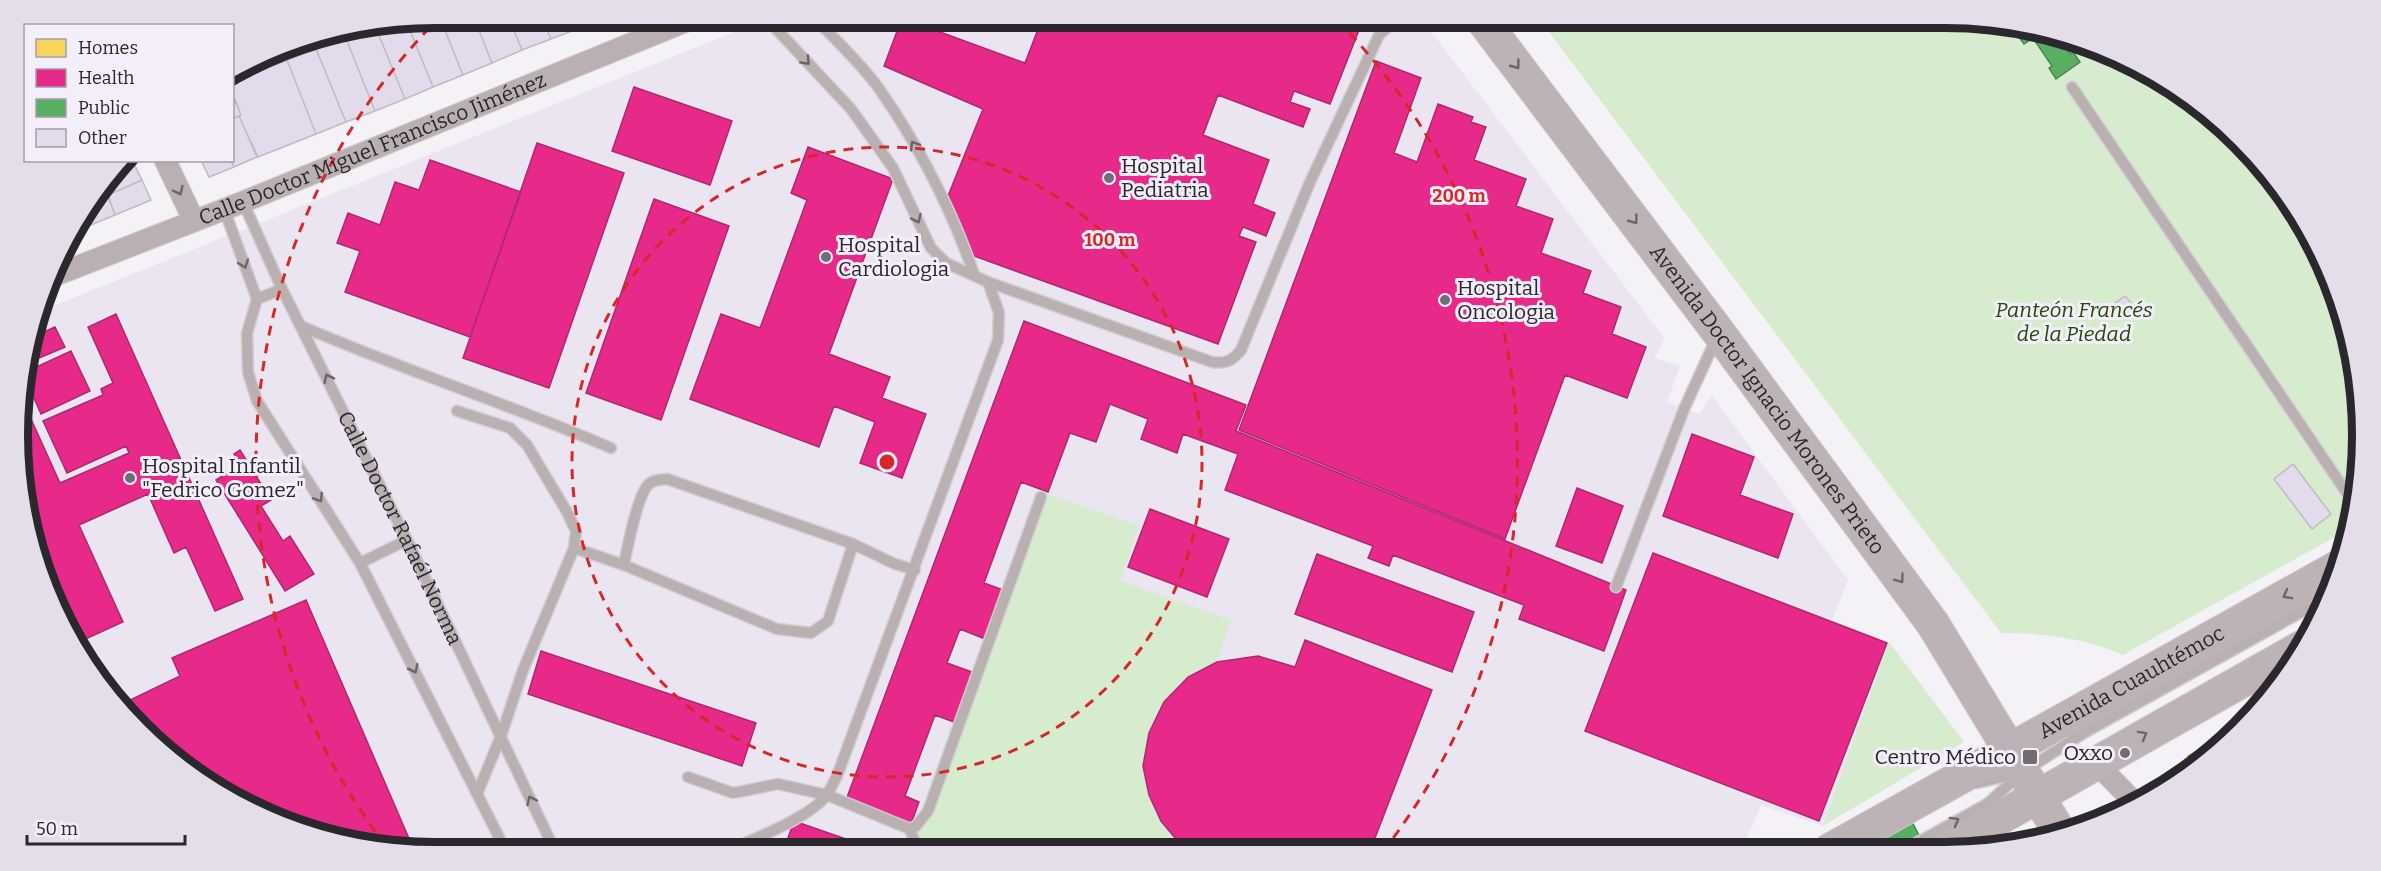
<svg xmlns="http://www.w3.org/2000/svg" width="2381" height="871" font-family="Bitter,serif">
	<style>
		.built { fill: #ebe5f2 }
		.green { fill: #d7ebcf }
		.homes { fill: #f6d55c; stroke: #b9a14e; stroke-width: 1.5 }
		.health { fill: #e7298a; stroke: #ae296e; stroke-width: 1.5 }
		.public { fill: #5aae61; stroke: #4c8651; stroke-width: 1.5 }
		.building { fill: #e3dbeb; stroke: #bebcc1; stroke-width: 1.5 }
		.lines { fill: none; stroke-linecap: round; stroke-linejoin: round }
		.service-casing { stroke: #d0ced2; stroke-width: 13 }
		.minor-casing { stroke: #d0ced2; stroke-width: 23 }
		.primary-casing { stroke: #d0ced2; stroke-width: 35 }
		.service { stroke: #bbb0b1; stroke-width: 10 }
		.minor { stroke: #bbb0b1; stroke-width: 21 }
		.primary { stroke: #bdb2b5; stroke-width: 33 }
		.oneway { stroke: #6b6568 }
		.oneway2 { stroke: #6c666a }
		.ring { fill: none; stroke: #d62828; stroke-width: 3; stroke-dasharray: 10 8 }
		.poi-dot { fill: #716e73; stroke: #f4eefa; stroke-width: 2 }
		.labels { text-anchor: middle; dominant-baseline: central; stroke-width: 6; stroke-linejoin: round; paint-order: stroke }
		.street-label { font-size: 21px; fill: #2a282c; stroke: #f4eefa }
		.poi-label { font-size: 21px; fill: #2a282c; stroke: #f4eefa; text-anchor: start }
		.park-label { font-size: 21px; font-style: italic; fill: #214a04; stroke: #f4eefa }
		.rim { fill: none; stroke: #2a282c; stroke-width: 8 }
		.centre { fill: #d62828; stroke: #f4eefa; stroke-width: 3 }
		.ring-label { font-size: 18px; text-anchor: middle; font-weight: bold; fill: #d62828; stroke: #f4eefa; stroke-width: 6; stroke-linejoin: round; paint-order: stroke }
	</style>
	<rect width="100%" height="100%" fill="#f4f1f7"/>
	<!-- built -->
	<path class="built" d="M 769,18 L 1421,18 L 1664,338 L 1655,358 L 1680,366 L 1667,402 L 1699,414 L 1712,396 L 1848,580 L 1832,620 L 1889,642 L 1823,826 L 1761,805 L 1742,850 L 436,853 L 327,839 L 251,810 L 182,767 L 88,667 L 50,596 L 26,517 L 22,381 L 38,312 Z"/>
	<!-- green -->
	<path class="green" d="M 1527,18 L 1946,18 L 2054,32 L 2130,61 L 2200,104 L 2260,160 L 2307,227 L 2341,302 L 2359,381 L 2362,463 L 2351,528 L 2123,655 C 2083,638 2045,633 2001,633 L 1546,28 L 1535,28 Z
		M 1036,490 L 1139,526 L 1120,581 L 1231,620 L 1217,662 C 1207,667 1196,671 1188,677 C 1174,687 1164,702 1157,717 C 1133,769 1146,812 1186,851 L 961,852 L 917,836 L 955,736 Z
		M 1889,642 L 1964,742 L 1823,826 L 1823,825 Z"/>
	<!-- homes -->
	<path class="homes" d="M 2241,726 L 2221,749 L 2187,772 L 2188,756 Z"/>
	<!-- health -->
	<path class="health" d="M 902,18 L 1025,63 L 1040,24 L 1060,32 L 1065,18 L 1357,18 L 1363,20 L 1330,104 L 1294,91 L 1290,102 L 1310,109 L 1303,127 L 1218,95 L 1203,135 L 1269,160 L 1253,204 L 1275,213 L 1266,236 L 1243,227 L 1239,236 L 1256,242 L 1218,344 L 974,256 L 948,196 L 983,109 L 884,66 Z
		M 1376,61 L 1421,78 L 1394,153 L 1417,162 L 1438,104 L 1473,117 L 1471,122 L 1486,127 L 1474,160 L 1526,179 L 1516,206 L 1553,219 L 1541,253 L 1591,271 L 1583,293 L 1621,307 L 1612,334 L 1646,347 L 1627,398 L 1565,375 L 1505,539 L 1239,430 Z
		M 634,87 L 732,121 L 710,185 L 612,151 Z
		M 537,143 L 624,173 L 549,388 L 463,358 Z
		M 808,147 L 893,179 L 829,354 L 890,377 L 882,398 L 926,414 L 902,478 L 860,463 L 875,422 L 834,406 L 819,447 L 690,399 L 721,314 L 760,328 L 807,200 L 791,193 Z
		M 430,160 L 521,192 L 470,337 L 345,292 L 360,251 L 337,243 L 348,213 L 380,225 L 395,182 L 419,190 Z
		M 654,199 L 729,226 L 661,420 L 586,393 Z
		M 116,314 L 243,599 L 215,611 L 186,547 L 174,553 L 148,494 L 79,525 L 123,622 L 79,642 L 31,533 L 26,517 L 22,399 L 60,483 L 129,453 L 126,446 L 67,473 L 43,421 L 103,395 L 101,389 L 113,383 L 88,327 Z
		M 1024,321 L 1246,405 L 1236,431 L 1626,590 L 1604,651 L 1519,619 L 1524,605 L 1393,555 L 1389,566 L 1368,558 L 1373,546 L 1225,490 L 1238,454 L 1183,434 L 1177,453 L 1141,439 L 1148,419 L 1110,404 L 1096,442 L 1070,433 L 1048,492 L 1021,482 L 984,583 L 1003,590 L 985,639 L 960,629 L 947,663 L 972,672 L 954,722 L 935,715 L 905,796 L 919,802 L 911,824 L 846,800 Z
		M 55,327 L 65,347 L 25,364 L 32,337 Z
		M 71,351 L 90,391 L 41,414 L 23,373 Z
		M 1692,434 L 1754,457 L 1740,495 L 1793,514 L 1778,558 L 1663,516 Z
		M 240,450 L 271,500 L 261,506 L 283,541 L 290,536 L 314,574 L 285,591 L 216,480 L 241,464 L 234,454 Z
		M 1577,488 L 1623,506 L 1602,563 L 1556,546 Z
		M 1150,509 L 1229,539 L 1207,597 L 1128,567 Z
		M 1653,553 L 1887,643 L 1819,821 L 1585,731 Z
		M 1317,554 L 1474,612 L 1452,672 L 1295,614 Z
		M 306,600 L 414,850 L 327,839 L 251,810 L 182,767 L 122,704 L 180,676 L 172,658 Z
		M 1305,640 L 1432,690 L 1370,851 L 1186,851 L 1161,821 L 1149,795 L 1143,766 L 1149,733 L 1164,702 L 1188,677 L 1217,662 L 1258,656 L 1295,667 Z
		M 541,651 L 756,723 L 742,766 L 528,694 Z
		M 794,821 L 866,846 L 863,852 L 783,852 Z"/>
	<!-- public -->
	<path class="public" d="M 2018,28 L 2055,33 L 2070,54 L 2073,52 L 2080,62 L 2056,79 L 2049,68 L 2052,66 L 2033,38 L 2024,44 L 2014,30 Z
		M 1910,818 L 1921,839 L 1902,850 L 1854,850 Z"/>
	<!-- building -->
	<path class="building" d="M 440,18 L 463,75 L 433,87 L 407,23 Z
		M 440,18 L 474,18 L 492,63 L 463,75 Z
		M 474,18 L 509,18 L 522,50 L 492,63 Z
		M 509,18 L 542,18 L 551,39 L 522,50 Z
		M 542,18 L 599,18 L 601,20 L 551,39 Z
		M 407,23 L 433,87 L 405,99 L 376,28 Z
		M 376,28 L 405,99 L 375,111 L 345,36 L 360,30 Z
		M 344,33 L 345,36 L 316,49 L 312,39 Z
		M 345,36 L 375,111 L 346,122 L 316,49 Z
		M 312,39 L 316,49 L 287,60 L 282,49 L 301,40 Z
		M 282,49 L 287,60 L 258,72 L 254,62 Z
		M 316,49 L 346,122 L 316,134 L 287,60 Z
		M 287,60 L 316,134 L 258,157 L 239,116 L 241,115 L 232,94 L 232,81 Z
		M 254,62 L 258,72 L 232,81 L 232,71 Z
		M 235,99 L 241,115 L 232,119 L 232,100 Z
		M 239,116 L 257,157 L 234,167 L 231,160 L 232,119 Z
		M 128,160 L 132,160 L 142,180 L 108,195 L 105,189 Z
		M 201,160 L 231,160 L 234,167 L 209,177 Z
		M 142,180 L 151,200 L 115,215 L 108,195 Z
		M 105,189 L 115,215 L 81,229 L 78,222 Z
		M 2125,296 L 2131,303 L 2116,315 L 2110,307 Z
		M 2293,464 L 2331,514 L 2312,529 L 2274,479 Z"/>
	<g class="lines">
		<!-- service casing -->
		<g class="service-casing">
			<g id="service">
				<path d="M 766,18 L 851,109 L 893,168 L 931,248 L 946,263 L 988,282 L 1212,362 C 1226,364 1232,361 1241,350 L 1310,182 L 1379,35 L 1390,25 L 1407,18"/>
				<path d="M 815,18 C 836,41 862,64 880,90 C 919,146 951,209 974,274"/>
				<path d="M 2072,87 L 2355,505"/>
				<path id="s1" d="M 243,202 L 282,289 L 407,540 L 556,853"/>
				<path d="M 224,209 L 257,299 L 247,333 L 248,372 L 257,401 L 360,563 L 507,853"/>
				<path d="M 257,299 L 282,289"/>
				<path d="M 301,326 C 403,370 509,404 611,448"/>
				<path d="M 457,411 L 510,428 L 527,445 L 567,512 L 576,531 L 574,548 L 523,670 L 501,736 L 477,794"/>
				<path d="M 853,544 L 895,564 L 915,570"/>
				<path d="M 574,548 L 624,565 L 777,629 L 811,633 L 828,621 L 853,544 L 667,479 C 661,480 654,479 649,484 C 638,493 627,549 624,565"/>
				<path d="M 360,563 L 407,540"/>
				<path d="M 1616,587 L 1684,409 L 1716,339"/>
				<path d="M 688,777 L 733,793 L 778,784 L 827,795 L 910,829 L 916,826 L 928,811 L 1041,497"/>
				<path d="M 1977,783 L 2020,773"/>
				<path d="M 910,829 L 918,852"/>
				<path d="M 1904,850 L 1987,804 L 2023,772 L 2082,734 L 2323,600"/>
				<path d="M 725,852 C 751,840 807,819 825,797 C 830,791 833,783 837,776 L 998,340 L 999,313 L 988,282"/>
			</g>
		</g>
		<!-- minor casing -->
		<g class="minor-casing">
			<g id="minor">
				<path d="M 165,160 L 194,221"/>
				<path id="s2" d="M 51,277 L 243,202 L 694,18"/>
				<path d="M 2095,762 L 2137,805"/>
			</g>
		</g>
		<!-- primary casing -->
		<g class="primary-casing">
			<g id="primary">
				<path id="s3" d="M 1481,18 L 1719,333 L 1933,624 L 2059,831"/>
				<path id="s4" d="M 1830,850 L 2338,567"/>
				<path d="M 1943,850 L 2302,647"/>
			</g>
		</g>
		<!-- service -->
		<use href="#service" class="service"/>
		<!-- minor -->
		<use href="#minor" class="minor"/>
		<!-- primary -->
		<use href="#primary" class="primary"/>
	</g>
	<!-- one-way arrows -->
	<defs><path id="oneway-chevron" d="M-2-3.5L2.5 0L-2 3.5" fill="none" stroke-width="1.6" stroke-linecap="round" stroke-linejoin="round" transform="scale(1.5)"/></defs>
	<g class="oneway">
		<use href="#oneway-chevron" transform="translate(806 61) rotate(47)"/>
		<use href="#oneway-chevron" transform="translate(914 145) rotate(-121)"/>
		<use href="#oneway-chevron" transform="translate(179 191) rotate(64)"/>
		<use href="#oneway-chevron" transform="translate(917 219) rotate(65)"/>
		<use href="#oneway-chevron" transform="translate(244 264) rotate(70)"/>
		<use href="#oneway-chevron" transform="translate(328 378) rotate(-116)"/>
		<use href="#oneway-chevron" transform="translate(319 498) rotate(57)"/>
		<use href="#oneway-chevron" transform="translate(414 669) rotate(63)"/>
		<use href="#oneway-chevron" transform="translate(531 800) rotate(-115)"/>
		<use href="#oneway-chevron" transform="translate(1955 821) rotate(-29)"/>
	</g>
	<g class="oneway2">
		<use href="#oneway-chevron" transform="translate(1516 65) rotate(53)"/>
		<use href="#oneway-chevron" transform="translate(1634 220) rotate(53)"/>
		<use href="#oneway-chevron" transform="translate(1900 579) rotate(54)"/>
		<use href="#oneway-chevron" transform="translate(2287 595) rotate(151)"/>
		<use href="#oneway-chevron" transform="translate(2143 735) rotate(-29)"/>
	</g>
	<!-- distance rings -->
	<g class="ring">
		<circle cx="887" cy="462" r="315"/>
		<path d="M386 846A631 631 0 0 1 437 20M1337 20A631 631 0 0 1 1384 850"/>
	</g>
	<!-- markers -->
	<g class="poi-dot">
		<circle cx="1109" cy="178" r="6"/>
		<circle cx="826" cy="257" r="6"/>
		<circle cx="1445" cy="300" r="6"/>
		<circle cx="130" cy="478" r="6"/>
		<circle cx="2125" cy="753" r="6"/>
		<rect x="2022" y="749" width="16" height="16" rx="3"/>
	</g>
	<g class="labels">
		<!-- street labels -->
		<g class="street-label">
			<text stroke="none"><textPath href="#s2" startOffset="346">Calle Doctor Miguel Francisco Jiménez</textPath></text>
			<text stroke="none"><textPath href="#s3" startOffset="477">Avenida Doctor Ignacio Morones Prieto</textPath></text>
			<text stroke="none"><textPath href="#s1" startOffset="362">Calle Doctor Rafaél Norma</textPath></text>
			<text stroke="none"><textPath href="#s4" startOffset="345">Avenida Cuauhtémoc</textPath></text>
		</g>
		<!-- poi labels -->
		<g class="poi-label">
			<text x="1121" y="166">Hospital<tspan x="1121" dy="24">Pediatria</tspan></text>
			<text x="838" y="245">Hospital<tspan x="838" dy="24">Cardiologia</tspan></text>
			<text x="1457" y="288">Hospital<tspan x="1457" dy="24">Oncologia</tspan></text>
			<text x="142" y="466">Hospital Infantil<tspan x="142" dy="24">"Fedrico Gomez"</tspan></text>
			<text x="2113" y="753" text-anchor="end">Oxxo</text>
			<text x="2016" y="757" text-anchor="end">Centro Médico</text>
		</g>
		<!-- park labels -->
		<g class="park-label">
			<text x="2074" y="310">Panteón Francés<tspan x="2074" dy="24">de la Piedad</tspan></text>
		</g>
	</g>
	<!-- crop -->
	<path d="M0 0H2381V871H0ZM435 28H1945A407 407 0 0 1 2352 435V435A407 407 0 0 1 1945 842H435A407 407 0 0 1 28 435V435A407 407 0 0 1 435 28Z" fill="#e4deea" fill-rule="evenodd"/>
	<path class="rim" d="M435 28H1945A407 407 0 0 1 2352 435V435A407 407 0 0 1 1945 842H435A407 407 0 0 1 28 435V435A407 407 0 0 1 435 28Z"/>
	<circle cx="887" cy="462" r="9" class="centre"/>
	<g class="ring-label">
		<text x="1459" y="202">200 m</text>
		<text x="1110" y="246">100 m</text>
	</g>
	<!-- legend -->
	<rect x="24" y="24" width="210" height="138" fill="#f4eefa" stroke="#a39fa8" stroke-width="1.5"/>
	<rect x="36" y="39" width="30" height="18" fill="#f6d55c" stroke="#a39fa8" stroke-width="1.5"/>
	<text x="78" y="54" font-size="18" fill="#2a282c">Homes</text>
	<rect x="36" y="69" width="30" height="18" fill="#e7298a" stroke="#a39fa8" stroke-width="1.5"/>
	<text x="78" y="84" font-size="18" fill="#2a282c">Health</text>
	<rect x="36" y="99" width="30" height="18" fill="#5aae61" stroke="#a39fa8" stroke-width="1.5"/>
	<text x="78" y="114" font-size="18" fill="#2a282c">Public</text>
	<rect x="36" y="129" width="30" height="18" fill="#e3dbeb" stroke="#a39fa8" stroke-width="1.5"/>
	<text x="78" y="144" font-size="18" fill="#2a282c">Other</text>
	<!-- scale -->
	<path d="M27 835v9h158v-9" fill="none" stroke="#2a282c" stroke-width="3"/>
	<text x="36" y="835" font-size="18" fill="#2a282c" stroke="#f4eefa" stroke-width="4.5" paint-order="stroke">50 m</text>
</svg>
